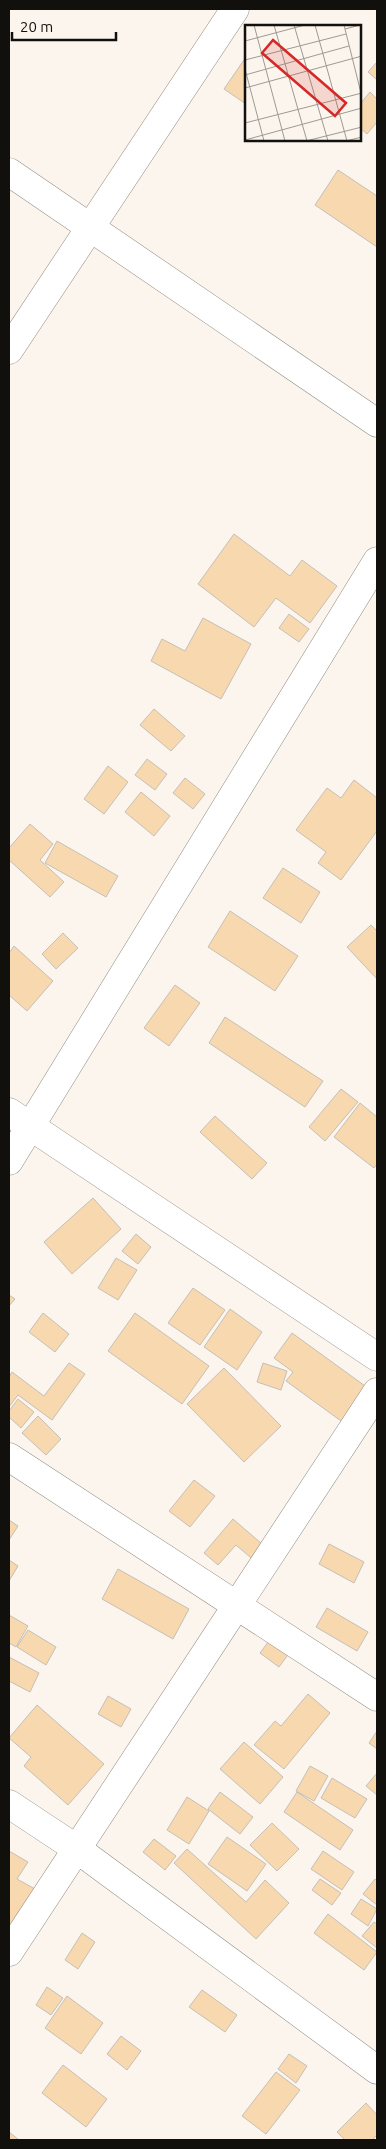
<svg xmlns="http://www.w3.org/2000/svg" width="386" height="2149" font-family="Ubuntu,sans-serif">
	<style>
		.building { fill: #f8d8ae; stroke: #c5bfb7 }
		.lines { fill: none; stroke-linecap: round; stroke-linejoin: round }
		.minor-casing { stroke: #948e87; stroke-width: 29 }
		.tertiary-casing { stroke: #948e87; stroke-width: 29 }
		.minor { stroke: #fff; stroke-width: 28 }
		.tertiary { stroke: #fff; stroke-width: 28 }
		.inset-road { fill: none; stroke: #9e9993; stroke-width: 1 }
		.view { fill: #d62828; fill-opacity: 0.15; stroke: #d62828; stroke-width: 2.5 }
		.inset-edge { fill: none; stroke: #12100d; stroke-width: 2.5 }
	</style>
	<rect width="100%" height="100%" fill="#fbf5ed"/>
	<!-- building -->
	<path class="building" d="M 246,57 L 246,104 L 224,89 Z
		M 377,62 L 377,80 L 368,72 Z
		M 370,92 L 377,99 L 377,122 L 367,134 L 360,128 L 360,104 Z
		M 338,170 L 377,196 L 377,247 L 315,205 Z
		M 234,534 L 290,576 L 302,560 L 337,586 L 310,623 L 276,598 L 254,627 L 198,584 Z
		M 289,614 L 309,629 L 299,642 L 279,628 Z
		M 203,618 L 251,644 L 221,699 L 151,661 L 162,639 L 185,651 Z
		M 154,709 L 185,736 L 171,751 L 140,725 Z
		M 147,759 L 167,774 L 155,790 L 135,775 Z
		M 108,766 L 128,782 L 104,814 L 84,799 Z
		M 185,778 L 205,794 L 193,809 L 173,793 Z
		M 354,780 L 377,798 L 377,831 L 341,880 L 318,863 L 326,852 L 296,830 L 327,788 L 341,798 Z
		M 141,792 L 170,816 L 154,836 L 125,812 Z
		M 30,824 L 53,844 L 40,860 L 64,882 L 50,897 L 9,860 L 9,848 Z
		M 57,841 L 118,876 L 106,897 L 45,863 Z
		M 283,868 L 320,892 L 301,923 L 263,898 Z
		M 230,911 L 298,956 L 275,991 L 208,947 Z
		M 371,925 L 377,931 L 377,979 L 347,947 Z
		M 63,933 L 78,948 L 56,969 L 42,954 Z
		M 14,946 L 53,981 L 27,1011 L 9,995 L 9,953 Z
		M 175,985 L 200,1003 L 169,1046 L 144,1028 Z
		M 225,1017 L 323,1081 L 305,1107 L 209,1043 Z
		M 341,1089 L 358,1102 L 325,1141 L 309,1127 Z
		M 360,1103 L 377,1117 L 377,1164 L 374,1168 L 334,1137 Z
		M 215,1116 L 267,1163 L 252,1179 L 200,1132 Z
		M 93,1198 L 121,1229 L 72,1274 L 44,1242 Z
		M 136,1234 L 151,1247 L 138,1264 L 122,1251 Z
		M 116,1258 L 137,1270 L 118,1300 L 98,1288 Z
		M 193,1288 L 225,1310 L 200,1345 L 168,1323 Z
		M 9,1295 L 15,1299 L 9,1306 Z
		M 230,1309 L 262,1332 L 237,1370 L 204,1347 Z
		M 43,1313 L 69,1334 L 55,1352 L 29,1332 Z
		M 135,1313 L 209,1366 L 182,1404 L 108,1351 Z
		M 292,1333 L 372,1391 L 348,1426 L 286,1381 L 293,1372 L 274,1358 Z
		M 69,1363 L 85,1374 L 52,1420 L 18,1395 L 9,1407 L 9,1377 L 12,1372 L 44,1396 Z
		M 263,1363 L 287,1371 L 281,1390 L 257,1382 Z
		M 224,1368 L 281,1426 L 244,1462 L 187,1404 Z
		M 18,1399 L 34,1412 L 21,1428 L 9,1417 L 9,1411 Z
		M 38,1416 L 61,1439 L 46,1455 L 22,1433 Z
		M 194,1480 L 215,1496 L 190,1527 L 169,1511 Z
		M 233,1519 L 276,1556 L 264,1569 L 236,1545 L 218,1565 L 204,1553 Z
		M 9,1520 L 18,1526 L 9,1540 Z
		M 329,1544 L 364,1562 L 354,1583 L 319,1564 Z
		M 9,1560 L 18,1566 L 9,1581 Z
		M 118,1569 L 189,1609 L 173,1639 L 102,1599 Z
		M 327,1608 L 368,1632 L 357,1651 L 316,1627 Z
		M 9,1615 L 28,1626 L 16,1647 L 9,1643 Z
		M 28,1630 L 56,1647 L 46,1665 L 17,1647 Z
		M 271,1638 L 290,1652 L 279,1667 L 260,1653 Z
		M 9,1657 L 39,1673 L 30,1692 L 9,1681 Z
		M 308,1694 L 330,1713 L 284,1769 L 254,1745 L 275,1721 L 281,1726 Z
		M 108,1696 L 131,1709 L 121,1727 L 98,1714 Z
		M 37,1705 L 104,1764 L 68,1805 L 24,1766 L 31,1757 L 9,1738 Z
		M 377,1731 L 377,1749 L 369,1743 Z
		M 244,1742 L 283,1777 L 260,1804 L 220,1769 Z
		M 310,1766 L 328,1776 L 314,1801 L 296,1791 Z
		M 377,1773 L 377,1795 L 366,1786 Z
		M 332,1778 L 367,1799 L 355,1818 L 321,1798 Z
		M 220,1792 L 253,1817 L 240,1834 L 208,1809 Z
		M 297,1792 L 353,1830 L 340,1850 L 284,1812 Z
		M 187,1797 L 209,1811 L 189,1844 L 167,1830 Z
		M 272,1823 L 299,1849 L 277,1871 L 250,1845 Z
		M 227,1837 L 266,1864 L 247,1891 L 208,1864 Z
		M 154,1839 L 176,1856 L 165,1870 L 143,1852 Z
		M 187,1849 L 246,1902 L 265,1880 L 289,1903 L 256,1939 L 174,1863 Z
		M 9,1851 L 28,1862 L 17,1879 L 44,1894 L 9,1940 Z
		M 323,1851 L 354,1872 L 342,1890 L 311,1869 Z
		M 320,1879 L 341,1893 L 332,1905 L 312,1890 Z
		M 375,1879 L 377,1881 L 377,1905 L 363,1894 Z
		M 361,1899 L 377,1909 L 368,1926 L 351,1914 Z
		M 328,1914 L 377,1952 L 364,1970 L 314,1933 Z
		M 374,1922 L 377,1924 L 377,1948 L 362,1936 Z
		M 82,1933 L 95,1942 L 78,1969 L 65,1960 Z
		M 47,1987 L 63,1998 L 51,2015 L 36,2005 Z
		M 202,1990 L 237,2015 L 225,2032 L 189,2007 Z
		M 67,1996 L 103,2023 L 81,2054 L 45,2028 Z
		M 121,2036 L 141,2051 L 127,2070 L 107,2054 Z
		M 289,2054 L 307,2066 L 296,2083 L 278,2069 Z
		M 63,2065 L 107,2099 L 86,2127 L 42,2093 Z
		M 276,2072 L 300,2090 L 266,2134 L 242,2116 Z
		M 366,2103 L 377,2115 L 377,2135 L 372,2140 L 345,2140 L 337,2132 Z
		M 9,2132 L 19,2140 L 9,2140 Z"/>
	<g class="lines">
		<!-- minor casing -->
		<g class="minor-casing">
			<path id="minor" d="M 9,350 L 235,9
				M 9,1112 L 377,1357
				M 9,1161 L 377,561
				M 9,1457 L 377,1697
				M 9,1804 L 77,1849 L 377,2070
				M 9,1952 L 377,1392"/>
		</g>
		<!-- tertiary casing -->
		<g class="tertiary-casing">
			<path id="tertiary" d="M 9,172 L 377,423"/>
		</g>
		<!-- minor -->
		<use href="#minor" class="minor"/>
		<!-- tertiary -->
		<use href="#tertiary" class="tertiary"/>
	</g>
	<!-- overview -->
	<g transform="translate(245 25)">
		<rect width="116" height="116" fill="#fbf5ed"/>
		<path class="inset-road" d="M 9,0 L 40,116M 29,0 L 62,116M 49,0 L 83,116M 70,0 L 102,116M 99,0 L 116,68M 100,4 L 115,0M 0,16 L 60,0M 0,35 L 101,9M 0,44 L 19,116M 0,50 L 104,21M 0,63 L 117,31M 0,98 L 117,68M 0,115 L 117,83M 61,116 L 117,102M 101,116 L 117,112"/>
		<path class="view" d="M 28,15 L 101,78 L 90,91 L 17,28 Z"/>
		<rect width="116" height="116" class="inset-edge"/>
	</g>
	<!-- border -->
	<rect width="386" height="2149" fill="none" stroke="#12100d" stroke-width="20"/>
	<!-- scale -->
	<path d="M12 32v8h104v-8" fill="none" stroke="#12100d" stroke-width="2.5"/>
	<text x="20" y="32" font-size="15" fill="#12100d" stroke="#fbf5ed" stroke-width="4" paint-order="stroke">20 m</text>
</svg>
